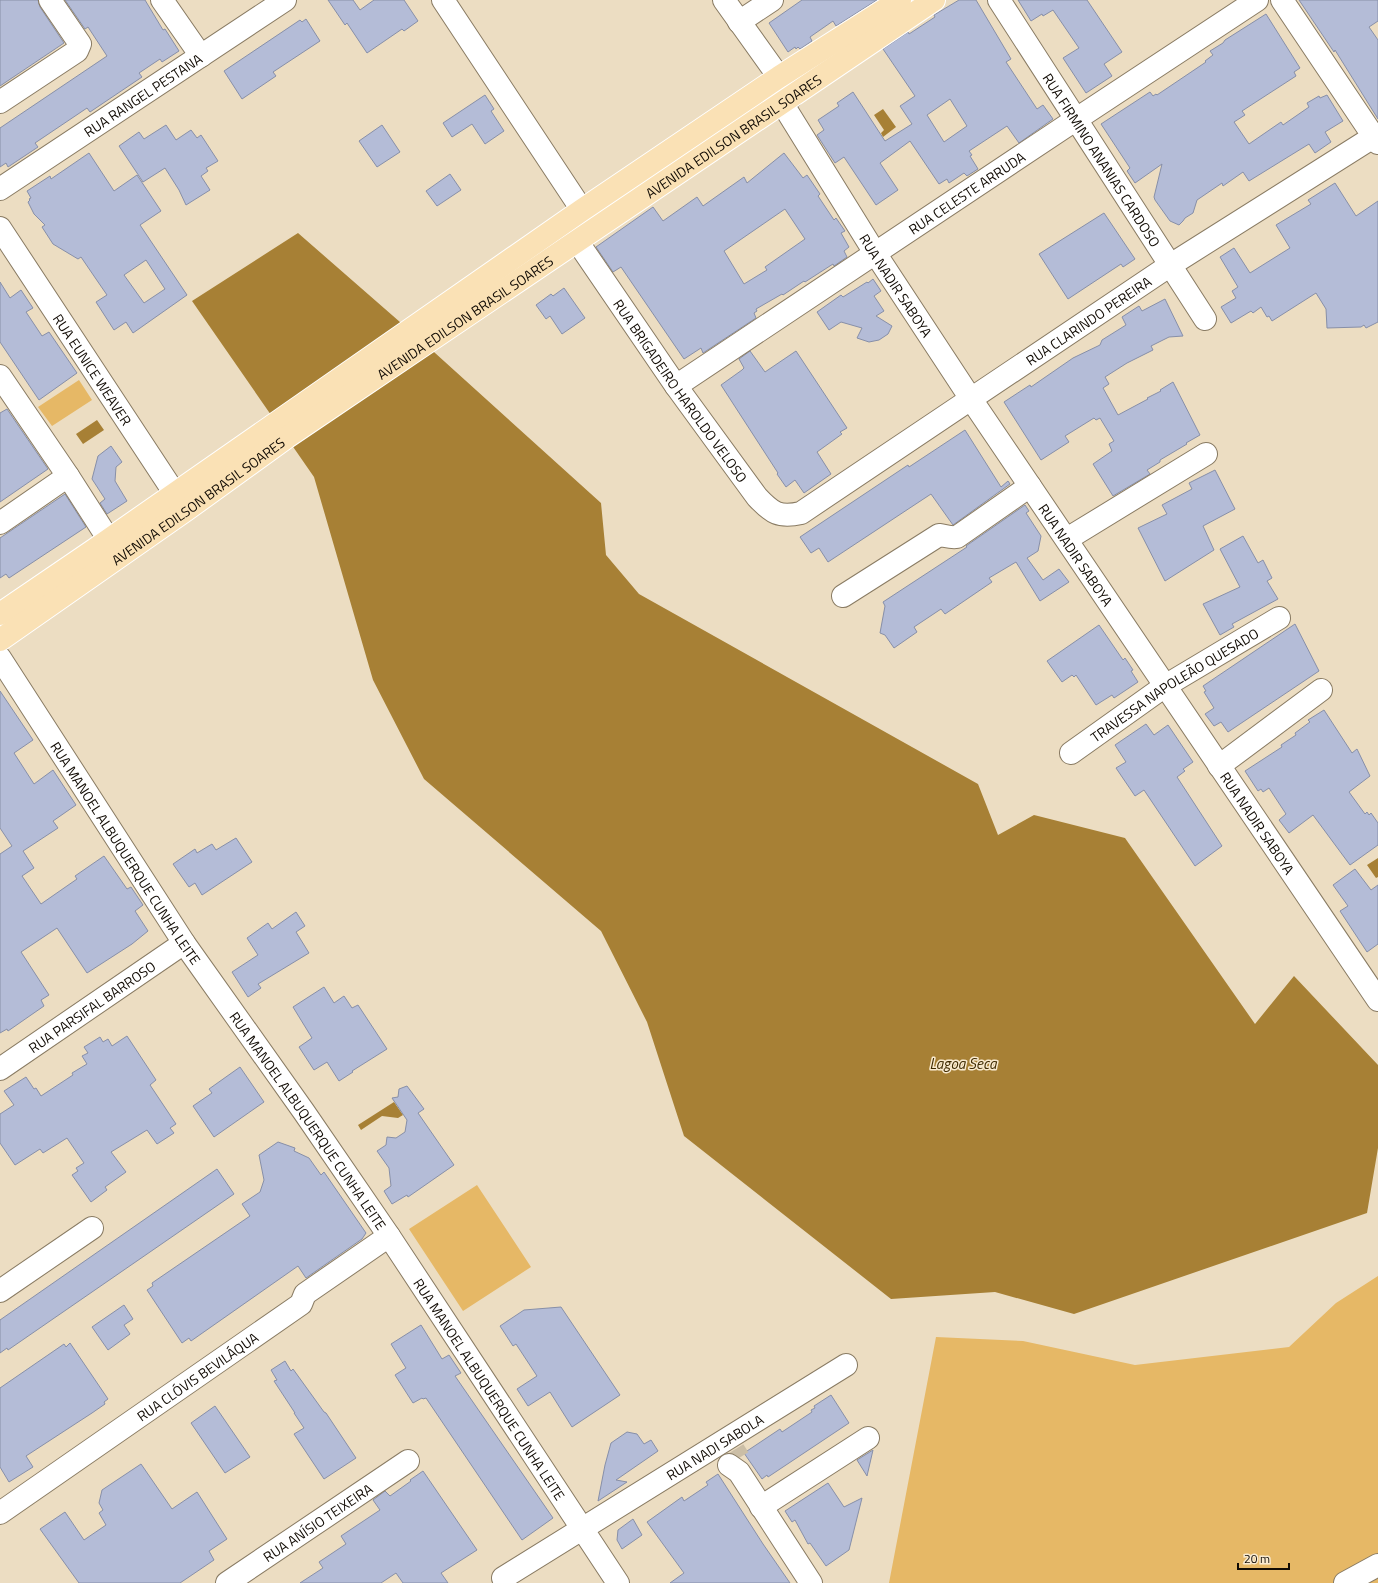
<svg xmlns="http://www.w3.org/2000/svg" width="1378" height="1583" font-family="'Titillium Web',sans-serif">
	<style>
		.green { fill: #e6b866 }
		.water { fill: #a78035 }
		.building { fill: #b4bcd7; stroke: #878fa8; fill-rule: evenodd }
		.lines { fill: none; stroke-linecap: round; stroke-linejoin: round }
		.minor-tunnel { stroke: #cbbea6; stroke-width: 22; stroke-dasharray: 22 11; stroke-linecap: butt }
		.minor-casing { stroke: #897b63; stroke-width: 24 }
		.major-casing { stroke: #fff; stroke-width: 24 }
		.minor { stroke: #fff; stroke-width: 22 }
		.major { stroke: #fae1b5; stroke-width: 22 }
		.labels { text-anchor: middle; dominant-baseline: central; stroke-width: 3; stroke-linejoin: round; paint-order: stroke }
		.street-label { font-size: 14px; fill: #110b04; stroke: #f9eacf }
		.water-label { font-size: 15px; font-style: italic; fill: #3e2a00; stroke: #f9eacf }
	</style>
	<rect width="100%" height="100%" fill="#ecddc2"/>
	<!-- green -->
	<path class="green" d="M 79,380 L 92,400 L 52,426 L 38,407 Z
		M 477,1185 L 531,1267 L 463,1311 L 409,1229 Z
		M 1378,1276 L 1378,1583 L 889,1583 L 936,1337 L 1023,1341 L 1135,1365 L 1289,1347 L 1336,1303 Z"/>
	<!-- water -->
	<path class="water" d="M 883,109 L 896,127 L 883,137 L 881,133 L 884,130 L 874,115 Z
		M 298,233 L 424,343 L 601,503 L 606,555 L 639,594 L 978,784 L 998,835 L 1034,815 L 1125,838 L 1255,1024 L 1294,976 L 1378,1065 L 1378,1148 L 1367,1213 L 1074,1314 L 995,1292 L 891,1299 L 684,1136 L 647,1022 L 601,931 L 424,779 L 373,680 L 314,477 L 192,301 Z
		M 97,420 L 104,430 L 83,444 L 76,434 Z
		M 1378,858 L 1378,877 L 1376,878 L 1367,865 Z
		M 394,1102 L 403,1115 L 398,1118 L 382,1116 L 361,1130 L 358,1125 Z"/>
	<!-- building -->
	<path class="building" d="M 0,0 L 38,0 L 40,7 L 64,43 L 0,86 Z
		M 65,0 L 145,0 L 163,30 L 165,29 L 179,51 L 162,62 L 160,59 L 139,73 L 142,77 L 90,112 L 87,108 L 35,143 L 38,147 L 8,167 L 6,163 L 0,167 L 0,128 L 107,56 L 88,27 L 85,29 Z
		M 328,0 L 353,0 L 360,10 L 374,0 L 404,0 L 418,21 L 404,31 L 402,29 L 367,53 L 347,23 L 345,25 Z
		M 802,0 L 877,0 L 836,26 L 833,21 L 810,37 L 812,41 L 800,49 L 798,47 L 796,49 L 795,47 L 788,52 L 769,23 Z
		M 959,0 L 976,0 L 1011,59 L 1006,62 L 1037,109 L 1043,105 L 1053,119 L 1019,143 L 1007,126 L 969,151 L 972,155 L 970,156 L 978,169 L 967,176 L 964,173 L 949,183 L 947,179 L 939,184 L 910,141 L 880,163 L 898,190 L 876,205 L 844,157 L 835,163 L 817,135 L 824,130 L 818,120 L 839,106 L 837,103 L 853,92 L 885,141 L 912,124 L 900,106 L 915,96 L 883,49 L 908,32 L 909,34 L 935,17 L 934,15 ZM 950,99 L 967,126 L 944,142 L 927,115 Z
		M 1018,0 L 1087,0 L 1122,52 L 1104,64 L 1112,76 L 1086,93 L 1063,58 L 1079,48 L 1053,10 L 1043,16 L 1042,14 L 1031,21 Z
		M 1299,0 L 1378,0 L 1378,21 L 1369,27 L 1378,40 L 1378,119 L 1335,50 L 1334,52 Z
		M 1266,14 L 1300,68 L 1294,72 L 1296,76 L 1242,111 L 1245,115 L 1234,122 L 1249,144 L 1281,122 L 1283,125 L 1309,107 L 1307,103 L 1319,96 L 1320,98 L 1327,95 L 1343,121 L 1325,132 L 1331,142 L 1315,153 L 1309,144 L 1249,181 L 1243,172 L 1223,186 L 1222,183 L 1197,200 L 1193,213 L 1185,218 L 1183,221 L 1179,225 L 1170,221 L 1155,200 L 1154,197 L 1162,164 L 1135,183 L 1127,171 L 1130,168 L 1101,124 L 1150,92 L 1153,96 L 1156,94 L 1157,95 L 1206,62 L 1205,61 L 1213,55 L 1210,51 L 1223,43 L 1225,40 Z
		M 306,19 L 320,41 L 273,72 L 276,76 L 242,99 L 224,71 L 300,20 L 302,22 Z
		M 485,95 L 494,109 L 491,111 L 504,131 L 485,144 L 472,124 L 452,137 L 443,123 Z
		M 166,125 L 176,140 L 191,130 L 197,138 L 201,135 L 218,161 L 206,168 L 208,171 L 201,176 L 210,190 L 186,205 L 179,190 L 165,168 L 143,182 L 119,146 L 139,132 L 144,139 Z
		M 382,125 L 400,152 L 377,167 L 359,141 Z
		M 89,153 L 114,191 L 137,175 L 161,211 L 140,225 L 187,295 L 133,333 L 126,322 L 114,330 L 96,302 L 107,295 L 96,279 L 81,257 L 78,259 L 53,244 L 42,227 L 45,225 L 34,214 L 28,202 L 30,200 L 29,199 L 31,198 L 27,191 L 50,176 L 51,179 ZM 146,260 L 165,289 L 144,303 L 124,275 Z
		M 784,153 L 803,178 L 807,175 L 820,194 L 818,196 L 834,220 L 836,218 L 845,231 L 841,233 L 849,247 L 844,251 L 847,257 L 834,266 L 833,264 L 805,282 L 804,281 L 783,295 L 782,294 L 756,309 L 757,311 L 754,313 L 756,318 L 703,353 L 701,348 L 684,359 L 621,267 L 613,272 L 596,247 L 653,207 L 663,221 L 697,197 L 703,206 L 744,177 L 747,183 ZM 785,209 L 805,239 L 765,267 L 767,270 L 744,284 L 724,251 Z
		M 450,174 L 461,190 L 437,206 L 426,191 Z
		M 1335,183 L 1356,216 L 1378,201 L 1378,322 L 1366,328 L 1364,325 L 1361,327 L 1327,328 L 1326,309 L 1316,293 L 1272,321 L 1269,316 L 1267,317 L 1261,307 L 1253,313 L 1251,311 L 1231,323 L 1221,307 L 1236,298 L 1232,291 L 1238,287 L 1220,257 L 1234,248 L 1250,273 L 1290,248 L 1276,225 L 1311,204 L 1308,200 Z
		M 1104,213 L 1135,259 L 1123,267 L 1121,264 L 1068,299 L 1039,254 Z
		M 873,279 L 881,291 L 874,296 L 884,311 L 876,316 L 892,326 L 888,334 L 879,340 L 869,342 L 857,338 L 862,328 L 841,322 L 829,330 L 817,312 L 841,295 L 843,297 L 867,282 L 868,283 Z
		M 0,282 L 10,298 L 21,290 L 33,308 L 26,312 L 42,336 L 49,332 L 77,373 L 39,400 L 0,342 Z
		M 564,288 L 585,318 L 562,334 L 550,316 L 546,319 L 536,305 L 551,294 L 553,296 Z
		M 1165,299 L 1183,336 L 1169,337 L 1151,346 L 1153,350 L 1127,363 L 1105,377 L 1109,384 L 1103,388 L 1118,415 L 1148,399 L 1147,398 L 1161,391 L 1160,390 L 1173,382 L 1200,435 L 1186,443 L 1187,444 L 1160,460 L 1160,462 L 1147,470 L 1150,474 L 1113,496 L 1093,464 L 1112,451 L 1109,444 L 1114,441 L 1100,418 L 1096,420 L 1094,418 L 1065,436 L 1069,442 L 1041,460 L 1004,402 L 1030,385 L 1031,387 L 1073,358 L 1100,345 L 1102,340 L 1126,325 L 1122,317 L 1139,306 L 1142,311 Z
		M 750,351 L 765,372 L 796,351 L 847,428 L 840,432 L 842,434 L 817,452 L 831,474 L 804,493 L 795,480 L 786,487 L 777,474 L 778,473 L 721,385 L 742,370 L 744,368 L 739,359 Z
		M 7,409 L 48,469 L 0,502 L 0,413 Z
		M 965,430 L 1001,487 L 1008,481 L 1010,484 L 953,525 L 931,494 L 828,562 L 819,548 L 811,553 L 800,537 L 908,465 L 909,467 Z
		M 111,446 L 122,462 L 116,467 L 115,481 L 127,501 L 107,514 L 100,503 L 105,499 L 92,479 L 98,456 Z
		M 1215,470 L 1235,509 L 1203,526 L 1214,550 L 1165,581 L 1138,528 L 1167,514 L 1162,505 L 1192,489 L 1189,483 Z
		M 65,494 L 86,527 L 9,578 L 6,574 L 0,578 L 0,538 Z
		M 1025,505 L 1029,511 L 1026,513 L 1041,536 L 1038,551 L 1027,558 L 1043,580 L 1059,569 L 1069,582 L 1040,601 L 1016,562 L 989,578 L 992,582 L 945,614 L 941,609 L 914,627 L 917,632 L 894,648 L 885,635 L 880,633 L 885,606 L 883,602 L 967,547 L 966,546 Z
		M 1243,536 L 1258,563 L 1263,560 L 1272,578 L 1267,581 L 1278,599 L 1232,624 L 1234,627 L 1220,635 L 1203,604 L 1240,587 L 1220,549 Z
		M 1295,624 L 1319,671 L 1228,732 L 1221,722 L 1214,726 L 1205,714 L 1214,708 L 1204,692 L 1206,691 L 1203,686 Z
		M 1099,625 L 1123,660 L 1125,658 L 1133,670 L 1131,671 L 1138,682 L 1114,698 L 1112,695 L 1096,705 L 1076,675 L 1074,677 L 1072,675 L 1062,682 L 1047,661 Z
		M 0,691 L 33,740 L 14,753 L 34,784 L 53,770 L 76,805 L 53,821 L 58,828 L 23,851 L 34,868 L 22,876 L 41,904 L 77,879 L 75,876 L 104,856 L 127,889 L 131,887 L 143,905 L 135,911 L 148,931 L 132,944 L 87,973 L 57,928 L 21,952 L 49,995 L 41,1000 L 44,1006 L 8,1031 L 7,1029 L 0,1033 L 0,854 L 12,846 L 0,828 Z
		M 1324,710 L 1352,753 L 1357,749 L 1370,776 L 1349,792 L 1365,814 L 1367,812 L 1369,815 L 1371,813 L 1378,823 L 1378,845 L 1350,865 L 1313,815 L 1289,833 L 1279,820 L 1286,814 L 1269,788 L 1263,792 L 1261,789 L 1258,791 L 1245,771 L 1282,747 L 1281,745 L 1296,735 L 1295,733 L 1310,722 L 1308,720 Z
		M 1146,724 L 1154,735 L 1168,725 L 1193,762 L 1183,769 L 1185,771 L 1177,777 L 1222,846 L 1195,866 L 1144,790 L 1135,796 L 1116,768 L 1126,762 L 1115,745 Z
		M 236,838 L 252,862 L 202,895 L 195,883 L 189,887 L 173,864 L 195,849 L 197,853 L 212,844 L 216,850 Z
		M 1355,869 L 1371,890 L 1378,885 L 1378,944 L 1367,952 L 1340,911 L 1348,906 L 1333,885 Z
		M 296,912 L 305,926 L 296,932 L 309,953 L 258,984 L 261,988 L 248,997 L 232,972 L 258,955 L 247,938 L 268,923 L 272,929 Z
		M 324,987 L 334,1003 L 344,996 L 352,1008 L 358,1005 L 387,1049 L 352,1071 L 353,1072 L 339,1081 L 327,1062 L 314,1070 L 299,1047 L 312,1038 L 293,1007 Z
		M 127,1036 L 156,1080 L 150,1085 L 176,1124 L 170,1128 L 174,1133 L 157,1144 L 147,1130 L 111,1152 L 126,1172 L 105,1187 L 107,1190 L 91,1202 L 72,1175 L 78,1171 L 76,1168 L 84,1163 L 67,1138 L 43,1153 L 40,1149 L 15,1165 L 0,1143 L 0,1114 L 14,1105 L 4,1091 L 26,1077 L 34,1089 L 36,1088 L 41,1096 L 73,1075 L 72,1073 L 87,1064 L 82,1056 L 88,1053 L 84,1047 L 100,1037 L 103,1042 L 108,1039 L 112,1046 Z
		M 240,1067 L 264,1102 L 214,1137 L 193,1106 L 212,1093 L 209,1089 Z
		M 407,1086 L 424,1109 L 418,1113 L 454,1165 L 408,1197 L 407,1195 L 392,1204 L 384,1191 L 391,1186 L 389,1168 L 377,1151 L 386,1145 L 387,1137 L 396,1138 L 405,1132 L 407,1120 L 392,1098 L 398,1097 L 399,1089 Z
		M 278,1142 L 295,1148 L 294,1151 L 309,1158 L 321,1175 L 324,1172 L 366,1233 L 362,1239 L 306,1278 L 298,1266 L 191,1341 L 189,1338 L 182,1343 L 147,1290 L 153,1286 L 152,1283 L 250,1216 L 242,1204 L 260,1192 L 264,1180 L 259,1155 Z
		M 217,1169 L 234,1194 L 8,1350 L 7,1348 L 0,1353 L 0,1320 Z
		M 124,1305 L 133,1319 L 124,1325 L 130,1334 L 108,1350 L 92,1327 Z
		M 561,1307 L 620,1395 L 572,1427 L 550,1392 L 528,1406 L 517,1389 L 537,1376 L 516,1344 L 513,1346 L 500,1326 L 524,1310 Z
		M 421,1325 L 442,1359 L 449,1355 L 461,1373 L 455,1376 L 553,1518 L 522,1540 L 426,1398 L 423,1399 L 422,1398 L 413,1403 L 395,1375 L 406,1368 L 391,1344 Z
		M 70,1343 L 108,1399 L 104,1402 L 105,1404 L 92,1413 L 26,1456 L 33,1467 L 9,1482 L 0,1467 L 0,1388 L 64,1344 L 66,1347 Z
		M 285,1361 L 291,1371 L 293,1369 L 324,1412 L 326,1413 L 356,1458 L 324,1479 L 294,1434 L 304,1428 L 294,1413 L 295,1413 L 274,1381 L 277,1380 L 271,1370 Z
		M 831,1395 L 849,1423 L 768,1477 L 767,1475 L 762,1479 L 744,1453 L 780,1429 L 782,1432 L 812,1412 L 811,1410 L 815,1408 L 814,1406 Z
		M 215,1406 L 250,1457 L 225,1473 L 191,1423 Z
		M 627,1432 L 637,1434 L 644,1444 L 651,1440 L 658,1451 L 616,1480 L 627,1482 L 598,1501 L 605,1465 L 611,1443 Z
		M 873,1450 L 867,1476 L 857,1460 Z
		M 141,1464 L 172,1509 L 197,1492 L 227,1539 L 209,1551 L 214,1560 L 180,1583 L 79,1583 L 40,1529 L 65,1512 L 84,1540 L 106,1525 L 99,1513 L 103,1510 L 99,1503 L 102,1490 Z
		M 423,1471 L 477,1550 L 441,1573 L 448,1583 L 403,1583 L 396,1573 L 381,1583 L 300,1583 L 323,1568 L 319,1562 L 346,1544 L 341,1536 L 380,1510 L 373,1500 L 385,1491 L 390,1496 L 411,1481 L 410,1480 Z
		M 718,1474 L 763,1544 L 790,1583 L 670,1583 L 684,1573 L 647,1522 L 682,1497 L 684,1501 L 708,1485 L 706,1482 Z
		M 828,1483 L 844,1507 L 862,1498 L 849,1550 L 826,1566 L 810,1543 L 808,1544 L 795,1520 L 792,1522 L 785,1511 Z
		M 633,1519 L 642,1535 L 622,1549 L 617,1540 L 618,1530 Z"/>
	<g class="lines">
		<!-- minor-tunnel -->
		<path class="minor-tunnel" d="M 734,1450 L 739,1458"/>
		<!-- minor casing -->
		<g class="minor-casing">
			<g id="minor">
				<path d="M 162,0 L 201,56"/>
				<path d="M 443,0 L 582,210"/>
				<path d="M 724,0 L 779,77 L 791,97"/>
				<path id="s1" d="M 999,0 L 1205,319"/>
				<path d="M 1282,0 L 1378,143"/>
				<path d="M 739,22 L 772,0"/>
				<path d="M 0,102 L 77,51 L 80,44 L 50,0"/>
				<path id="s2" d="M 782,103 L 875,253 L 971,399 L 1378,1000"/>
				<path id="s3" d="M 0,189 L 285,0"/>
				<path id="s4" d="M 0,228 L 185,509"/>
				<path id="s5" d="M 577,241 L 676,386 L 757,497 C 772,513 779,518 801,513 L 1169,266 L 1378,134"/>
				<path d="M 0,376 L 68,476 L 109,540"/>
				<path id="s6" d="M 676,386 L 1075,120 L 1257,0"/>
				<path d="M 0,523 L 68,476"/>
				<path d="M 1067,539 L 1206,454"/>
				<path d="M 843,596 L 939,535 C 946,536 951,538 957,537 L 1030,486"/>
				<path id="s7" d="M 0,658 L 184,943 L 304,1112 L 389,1236 L 618,1583"/>
				<path id="s8" d="M 1071,753 L 1165,686 L 1279,618"/>
				<path d="M 1219,766 L 1321,690"/>
				<path id="s9" d="M 0,1069 L 184,943"/>
				<path d="M 0,1291 L 92,1228"/>
				<path d="M 729,1465 L 739,1472 L 811,1583"/>
				<path d="M 761,1507 L 868,1438"/>
				<path id="s10" d="M 0,1513 L 301,1304 L 305,1294 L 389,1236"/>
				<path id="s11" d="M 503,1578 L 846,1365"/>
				<path id="s12" d="M 227,1583 L 408,1461"/>
				<path d="M 1345,1583 L 1378,1565"/>
			</g>
		</g>
		<!-- major casing -->
		<g class="major-casing">
			<g id="major">
				<path d="M 0,614 L 94,550 L 582,210 L 779,77 L 900,0"/>
				<path id="s13" d="M 0,640 L 186,510 L 287,437 L 934,0"/>
			</g>
		</g>
		<!-- minor -->
		<use href="#minor" class="minor"/>
		<!-- major -->
		<use href="#major" class="major"/>
	</g>
	<g class="labels">
		<!-- street labels -->
		<g class="street-label">
			<text stroke="none"><textPath href="#s3" startOffset="171">RUA RANGEL PESTANA</textPath></text>
			<text stroke="none"><textPath href="#s13" startOffset="890">AVENIDA EDILSON BRASIL SOARES</textPath></text>
			<text stroke="none"><textPath href="#s1" startOffset="190">RUA FIRMINO ANANIAS CARDOSO</textPath></text>
			<text stroke="none"><textPath href="#s6" startOffset="349">RUA CELESTE ARRUDA</textPath></text>
			<text stroke="none"><textPath href="#s2" startOffset="215">RUA NADIR SABOYA</textPath></text>
			<text stroke="none"><textPath href="#s13" startOffset="566">AVENIDA EDILSON BRASIL SOARES</textPath></text>
			<text stroke="none"><textPath href="#s5" startOffset="709">RUA CLARINDO PEREIRA</textPath></text>
			<text stroke="none"><textPath href="#s4" startOffset="169">RUA EUNICE WEAVER</textPath></text>
			<text stroke="none"><textPath href="#s5" startOffset="182">RUA BRIGADEIRO HAROLDO VELOSO</textPath></text>
			<text stroke="none"><textPath href="#s13" startOffset="242">AVENIDA EDILSON BRASIL SOARES</textPath></text>
			<text stroke="none"><textPath href="#s2" startOffset="539">RUA NADIR SABOYA</textPath></text>
			<text stroke="none"><textPath href="#s8" startOffset="124">TRAVESSA NAPOLEÃO QUESADO</textPath></text>
			<text stroke="none"><textPath href="#s2" startOffset="863">RUA NADIR SABOYA</textPath></text>
			<text stroke="none"><textPath href="#s7" startOffset="232">RUA MANOEL ALBUQUERQUE CUNHA LEITE</textPath></text>
			<text stroke="none"><textPath href="#s9" startOffset="111">RUA PARSIFAL BARROSO</textPath></text>
			<text stroke="none"><textPath href="#s7" startOffset="556">RUA MANOEL ALBUQUERQUE CUNHA LEITE</textPath></text>
			<text stroke="none"><textPath href="#s10" startOffset="240">RUA CLÓVIS BEVILÁQUA</textPath></text>
			<text stroke="none"><textPath href="#s7" startOffset="880">RUA MANOEL ALBUQUERQUE CUNHA LEITE</textPath></text>
			<text stroke="none"><textPath href="#s11" startOffset="249">RUA NADI SABOLA</textPath></text>
			<text stroke="none"><textPath href="#s12" startOffset="109">RUA ANÍSIO TEIXEIRA</textPath></text>
		</g>
		<!-- water labels -->
		<g class="water-label">
			<text x="963" y="1063">Lagoa Seca</text>
		</g>
	</g>
	<!-- scale -->
	<path d="M1238 1563v6h51v-6" fill="none" stroke="#110b04" stroke-width="2"/>
	<text x="1244" y="1563" font-size="12" fill="#110b04" stroke="#f9eacf" stroke-width="3" paint-order="stroke">20 m</text>
</svg>
